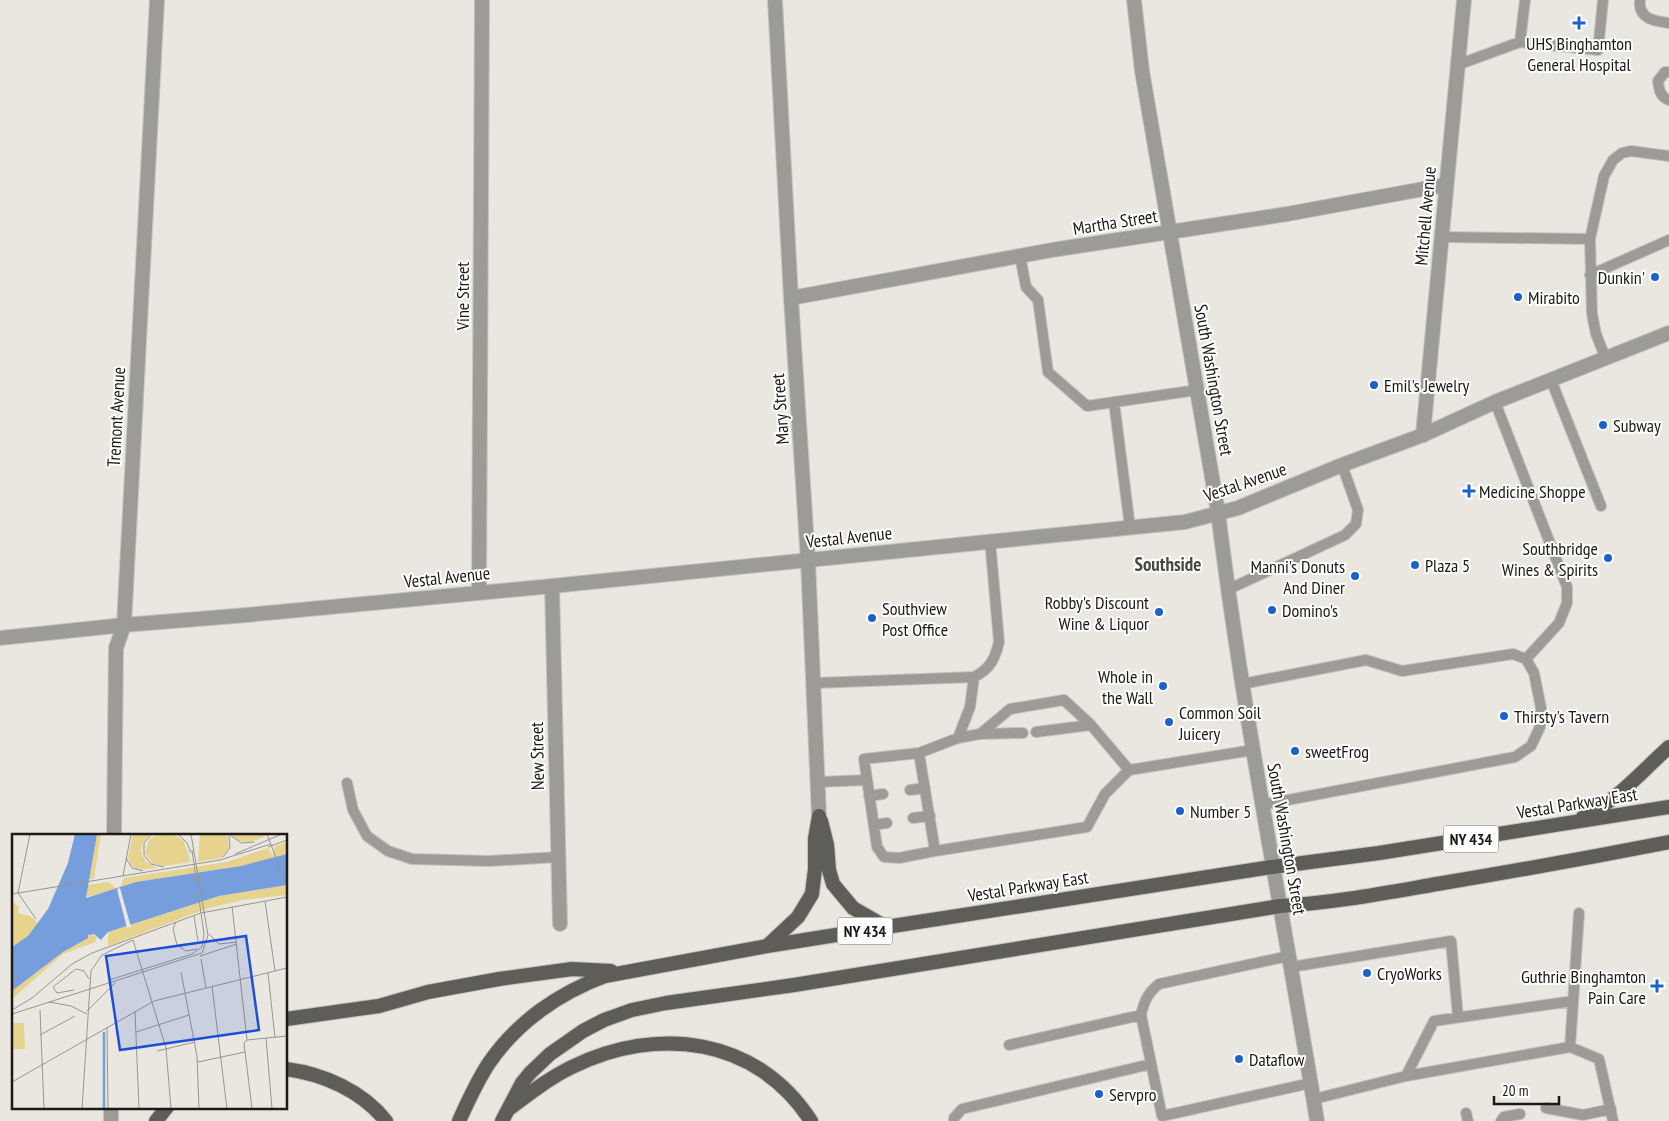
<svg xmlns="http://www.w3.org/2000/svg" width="1669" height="1121" font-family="'PT Sans Narrow',sans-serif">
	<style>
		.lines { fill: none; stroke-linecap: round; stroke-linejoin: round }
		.service-casing { stroke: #c4c2bb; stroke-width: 12 }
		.minor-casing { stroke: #c4c2bb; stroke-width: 16 }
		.tertiary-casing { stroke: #c4c2bb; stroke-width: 16 }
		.primary-casing { stroke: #c4c2bb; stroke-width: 16 }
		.service { stroke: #9c9b97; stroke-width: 10 }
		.minor { stroke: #9c9b97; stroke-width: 14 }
		.tertiary { stroke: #9c9b97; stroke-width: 14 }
		.primary { stroke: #5e5d57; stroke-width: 14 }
		.poi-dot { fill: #1b61cc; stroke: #fff; stroke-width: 2 }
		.labels { text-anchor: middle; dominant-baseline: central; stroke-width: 4; stroke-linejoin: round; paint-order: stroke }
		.shield { fill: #fff; stroke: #5f5f5d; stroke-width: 1 }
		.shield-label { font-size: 16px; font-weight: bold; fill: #1b1a17 }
		.poi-label { font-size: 18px; fill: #1b1a17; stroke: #fff; text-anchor: start }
		.street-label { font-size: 18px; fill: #1b1a17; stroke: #fff }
		.neighbourhood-label { font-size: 19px; font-weight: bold; fill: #4a4842; stroke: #fff }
		.inset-river { fill: none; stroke: #769edd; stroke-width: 2.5 }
		.inset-road { fill: none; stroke: #97958f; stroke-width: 1 }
		.view { fill: #1d4ed8; fill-opacity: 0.15; stroke: #1d4ed8; stroke-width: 2.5 }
		.inset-edge { fill: none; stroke: #1b1a17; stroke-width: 2.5 }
	</style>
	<rect width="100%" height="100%" fill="#e9e7df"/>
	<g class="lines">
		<!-- service casing -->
		<g class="service-casing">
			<path id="service" d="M 1640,0 C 1638,19 1654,21 1669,23
				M 1520,42 L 1525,0
				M 1457,65 L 1520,42 L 1598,50 L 1603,0
				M 1669,72 L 1665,72 L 1658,81 C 1659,89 1660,97 1669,100
				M 1443,237 L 1590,239 L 1592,314 L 1596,334 L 1605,357
				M 1590,239 L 1604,176 L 1613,160 L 1622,153 L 1631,151 L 1669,156
				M 1020,256 L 1026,287 L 1038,300 L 1048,372 L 1087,406 L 1197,390
				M 1590,275 L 1669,240
				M 1551,380 L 1601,506
				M 1114,402 L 1130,527
				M 1495,402 L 1567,587 L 1567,603 L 1559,623 L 1526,659
				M 1227,590 L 1345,535 L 1356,524 L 1358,510 L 1342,465
				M 815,683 L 974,677 C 990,669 995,659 999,642 L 990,540
				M 1242,684 L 1366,660 L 1402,671 L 1513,654 L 1526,659 L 1534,673 L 1541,708 L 1540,727 L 1531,746 L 1515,757 L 1261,805
				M 1036,732 L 1091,725
				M 980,734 L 1010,709 L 1064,700 L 1091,725 L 1129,770
				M 958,738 L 970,707 L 974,677
				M 919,753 L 864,759 L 877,847 L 884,857 L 899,858 L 935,851 L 1087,827 L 1105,794 L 1129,770 L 1253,750
				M 818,782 L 867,780
				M 347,783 L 353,810 L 367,836 L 388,851 L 412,859 L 489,861 L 558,857
				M 910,790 L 925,788
				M 869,796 L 883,794
				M 913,818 L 930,816
				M 874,825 L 887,823
				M 935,851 L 919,753 L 958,738 L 980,734 L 1023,733
				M 1289,956 L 1159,984 C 1148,993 1144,1001 1141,1015 L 1162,1116 L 1311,1083
				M 1291,967 L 1451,941 L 1458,1017
				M 1009,1045 L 1141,1015
				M 1570,1047 L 1579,913
				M 1406,1076 L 1434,1021 L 1573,1001
				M 1314,1099 L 1406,1076 L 1570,1047 L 1599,1059 L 1613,1121
				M 1546,1108 L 1583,1115 L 1611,1109
				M 1466,1113 L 1468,1121
				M 954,1121 L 954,1118 L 962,1109 L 1151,1064
				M 1501,1121 L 1504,1117 L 1520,1114"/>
		</g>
		<!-- minor casing -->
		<g class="minor-casing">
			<path id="minor" d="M 775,0 L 791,298 L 808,561 L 819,816
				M 1134,0 L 1142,71 L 1218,512
				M 791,298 L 1052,250 L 1287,214 L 1445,185
				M 1423,435 L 1464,0
				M 552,586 L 560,924
				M 479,592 L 482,0
				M 0,638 L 124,625 L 157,0"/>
		</g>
		<!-- tertiary casing -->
		<g class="tertiary-casing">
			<path id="tertiary" d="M 1218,512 C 1243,717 1284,918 1317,1121
				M 114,835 L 116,648 L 124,625 L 247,615 L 552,586 L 1185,522 L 1238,508 L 1342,465 L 1423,435 L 1495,402 L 1669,333
				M 111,1121 L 111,1107"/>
		</g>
		<!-- primary casing -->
		<g class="primary-casing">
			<path id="primary" d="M 1583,817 C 1616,802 1642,771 1669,747
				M 821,821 L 827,845 L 829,870 L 833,884 L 853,908 L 886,927
				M 767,946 L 798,917 L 812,894 L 815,869 L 815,839 L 819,816
				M 286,1019 L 379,1006 L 428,992 L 499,979 L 572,969 L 611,971
				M 286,1069 C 324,1074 362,1091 386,1121
				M 509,1109 C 529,1094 549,1078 572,1067 C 657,1025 757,1037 811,1121
				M 156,1121 L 167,1107
				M 459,1121 C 468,1101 477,1081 489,1063 C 517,1022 559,993 605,976 L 767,946 L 886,927 L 1272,867 L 1379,853 L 1669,807
				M 502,1121 L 522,1083 L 530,1073 L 550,1054 L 583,1031 L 604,1020 L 632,1010 L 666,1003 L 794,985 L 1280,906 C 1333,903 1385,893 1437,884 C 1515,871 1592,857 1669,842"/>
		</g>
		<!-- service -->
		<use href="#service" class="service"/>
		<!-- minor -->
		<use href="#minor" class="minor"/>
		<!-- tertiary -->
		<use href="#tertiary" class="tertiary"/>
		<!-- primary -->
		<use href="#primary" class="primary"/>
	</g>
	<!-- markers -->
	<g class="poi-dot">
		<path d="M1576.5 15.5h5v5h5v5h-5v5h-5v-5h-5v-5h5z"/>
		<circle cx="1655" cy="277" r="5"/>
		<circle cx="1518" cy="297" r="5"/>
		<circle cx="1374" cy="385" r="5"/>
		<circle cx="1603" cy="425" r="5"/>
		<path d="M1466.5 483.5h5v5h5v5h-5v5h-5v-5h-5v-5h5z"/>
		<circle cx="1608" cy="558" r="5"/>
		<circle cx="1415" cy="565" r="5"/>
		<circle cx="1355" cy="576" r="5"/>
		<circle cx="1272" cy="610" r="5"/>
		<circle cx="1159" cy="612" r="5"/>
		<circle cx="872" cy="618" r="5"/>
		<circle cx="1163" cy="686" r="5"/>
		<circle cx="1504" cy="716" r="5"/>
		<circle cx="1169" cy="722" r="5"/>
		<circle cx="1295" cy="751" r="5"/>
		<circle cx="1180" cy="811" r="5"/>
		<circle cx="1367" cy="973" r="5"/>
		<path d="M1654.5 978.5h5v5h5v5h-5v5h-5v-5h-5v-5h5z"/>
		<circle cx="1239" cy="1059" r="5"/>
		<circle cx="1099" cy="1094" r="5"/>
	</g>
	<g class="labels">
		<!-- shield labels -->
		<g class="shield">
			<rect x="1443.5" y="825.5" width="55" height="27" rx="4"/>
			<rect x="837.5" y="917.5" width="55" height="27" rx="4"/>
		</g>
		<g class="shield-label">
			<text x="1471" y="839">NY 434</text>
			<text x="865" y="931">NY 434</text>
		</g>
		<!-- poi labels -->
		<g class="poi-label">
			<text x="1579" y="43" text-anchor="middle">UHS Binghamton<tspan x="1579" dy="21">General Hospital</tspan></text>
			<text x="1645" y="277" text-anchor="end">Dunkin'</text>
			<text x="1528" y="297">Mirabito</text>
			<text x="1384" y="385">Emil's Jewelry</text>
			<text x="1613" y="425">Subway</text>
			<text x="1479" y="491">Medicine Shoppe</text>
			<text x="1598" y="548" text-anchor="end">Southbridge<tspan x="1598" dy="21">Wines &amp; Spirits</tspan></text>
			<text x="1425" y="565">Plaza 5</text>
			<text x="1345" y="566" text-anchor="end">Manni's Donuts<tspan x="1345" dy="21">And Diner</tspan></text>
			<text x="1149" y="602" text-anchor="end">Robby's Discount<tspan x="1149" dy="21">Wine &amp; Liquor</tspan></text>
			<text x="882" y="608">Southview<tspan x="882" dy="21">Post Office</tspan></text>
			<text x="1282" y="610">Domino's</text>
			<text x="1153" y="676" text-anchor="end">Whole in<tspan x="1153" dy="21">the Wall</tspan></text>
			<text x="1179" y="712">Common Soil<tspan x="1179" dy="21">Juicery</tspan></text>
			<text x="1514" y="716">Thirsty's Tavern</text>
			<text x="1305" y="751">sweetFrog</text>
			<text x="1190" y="811">Number 5</text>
			<text x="1377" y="973">CryoWorks</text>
			<text x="1646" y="976" text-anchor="end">Guthrie Binghamton<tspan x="1646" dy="21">Pain Care</tspan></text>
			<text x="1249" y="1059">Dataflow</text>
			<text x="1109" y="1094">Servpro</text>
		</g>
		<!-- street labels -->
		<g class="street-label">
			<text transform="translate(1425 216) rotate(-85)">Mitchell Avenue</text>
			<text transform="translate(1115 222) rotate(-9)">Martha Street</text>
			<text transform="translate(462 296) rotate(-90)">Vine Street</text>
			<text transform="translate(1214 380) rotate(80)">South Washington Street</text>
			<text transform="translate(780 409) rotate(-94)">Mary Street</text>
			<text transform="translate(116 417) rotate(-87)">Tremont Avenue</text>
			<text transform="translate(1245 482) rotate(-19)">Vestal Avenue</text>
			<text transform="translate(849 537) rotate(-6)">Vestal Avenue</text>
			<text transform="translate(447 577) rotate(-6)">Vestal Avenue</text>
			<text transform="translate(537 756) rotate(-91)">New Street</text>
			<text transform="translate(1577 803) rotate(-9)">Vestal Parkway East</text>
			<text transform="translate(1287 839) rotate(80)">South Washington Street</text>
			<text transform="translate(1028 886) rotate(-9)">Vestal Parkway East</text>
		</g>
		<!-- neighbourhood labels -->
		<g class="neighbourhood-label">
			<text x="1168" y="564">Southside</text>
		</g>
	</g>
	<!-- overview -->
	<g transform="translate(12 834)">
		<rect width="275" height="275" fill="#e9e7df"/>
		<path d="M 85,0 L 89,0 L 82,45 L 77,45 ZM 121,0 L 138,0 L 130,10 L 129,18 L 134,28 L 145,34 L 126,36 L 119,31 L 116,24 ZM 161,0 L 171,6 L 179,28 L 152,32 L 140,29 L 133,19 L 137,6 L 145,0 ZM 188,0 L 215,0 L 217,14 L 209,24 L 186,28 ZM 218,0 L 253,0 L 254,2 L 238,8 L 228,7 ZM 275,8 L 275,20 L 268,22 L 229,32 L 124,48 L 108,54 L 112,44 L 215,28 L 256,14 L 261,22 L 263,12 ZM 96,48 L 105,55 L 73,63 L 76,51 ZM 275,51 L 275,61 L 230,66 L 194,75 L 96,112 L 96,98 L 207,62 ZM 0,67 L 7,73 L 6,79 L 18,82 L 26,89 L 16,102 L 0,113 ZM 79,100 L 85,103 L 83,108 L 51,120 L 0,165 L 0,157 L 51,118 ZM 0,189 L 12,189 L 13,215 L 0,215 Z" fill="#e5d38e"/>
		<path d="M 63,0 L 85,0 L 74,64 L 124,48 L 229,32 L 275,20 L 275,51 L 207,62 L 96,98 L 89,106 L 82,100 L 76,101 L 76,104 L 51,118 L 0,157 L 0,113 L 16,102 L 36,75 L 56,29 Z" fill="#769edd"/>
		<path d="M 108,54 L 119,93 L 115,94 L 105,55 Z" fill="#e9e7df"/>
		<path class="inset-river" d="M 92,275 L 92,198"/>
		<path class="inset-road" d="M 140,0 L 132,9 L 132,21 L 139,30 L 152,33M 166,0 L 175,9 L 179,19M 217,0 L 229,9 L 243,8M 255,0 L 275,53M 256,13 L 275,6M 223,20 L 270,0M 211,23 L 218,14 L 217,2M 114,24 L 120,34 L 131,37M 111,42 L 119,0M 6,59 L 24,85M 6,59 L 18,0M 0,60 L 208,26 L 259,10M 253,67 L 263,137M 220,72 L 235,206M 182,82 L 186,107M 164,88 L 161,95 L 165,111 L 174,117 L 185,115M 197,100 L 207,110 L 225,108M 188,122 L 225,110M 189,125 L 194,154M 169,138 L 185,222 L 187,275M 256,139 L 263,204M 97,146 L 180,120 L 190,113 L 192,100 L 180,16M 200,152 L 215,275M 62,156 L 45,159 L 41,153 L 64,135 L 72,137 L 77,145M 37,168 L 59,172 L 75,180M 0,176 L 20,164 L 60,130 L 80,119 L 189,79 L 275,63M 28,176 L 32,275M 75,177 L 104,148M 123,177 L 127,275M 0,180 L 190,119 L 196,101 L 179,0M 95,193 L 96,275M 124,198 L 177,181M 28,201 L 63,182M 254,204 L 260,275M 235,206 L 232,209 L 240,275M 235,206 L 275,202M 145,217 L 183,208M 186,228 L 233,218M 0,248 L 142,167 L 275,134M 70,275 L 79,137 L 90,121 L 121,106 L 154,214 L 159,275"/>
		<path class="view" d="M 234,102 L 247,196 L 108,216 L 94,122 Z"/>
		<rect width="275" height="275" class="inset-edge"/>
	</g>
	<!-- scale -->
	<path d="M1494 1096v8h65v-8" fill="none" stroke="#1b1a17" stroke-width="2.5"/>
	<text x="1502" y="1096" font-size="15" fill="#1b1a17" stroke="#ffffff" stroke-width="4" paint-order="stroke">20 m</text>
</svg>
